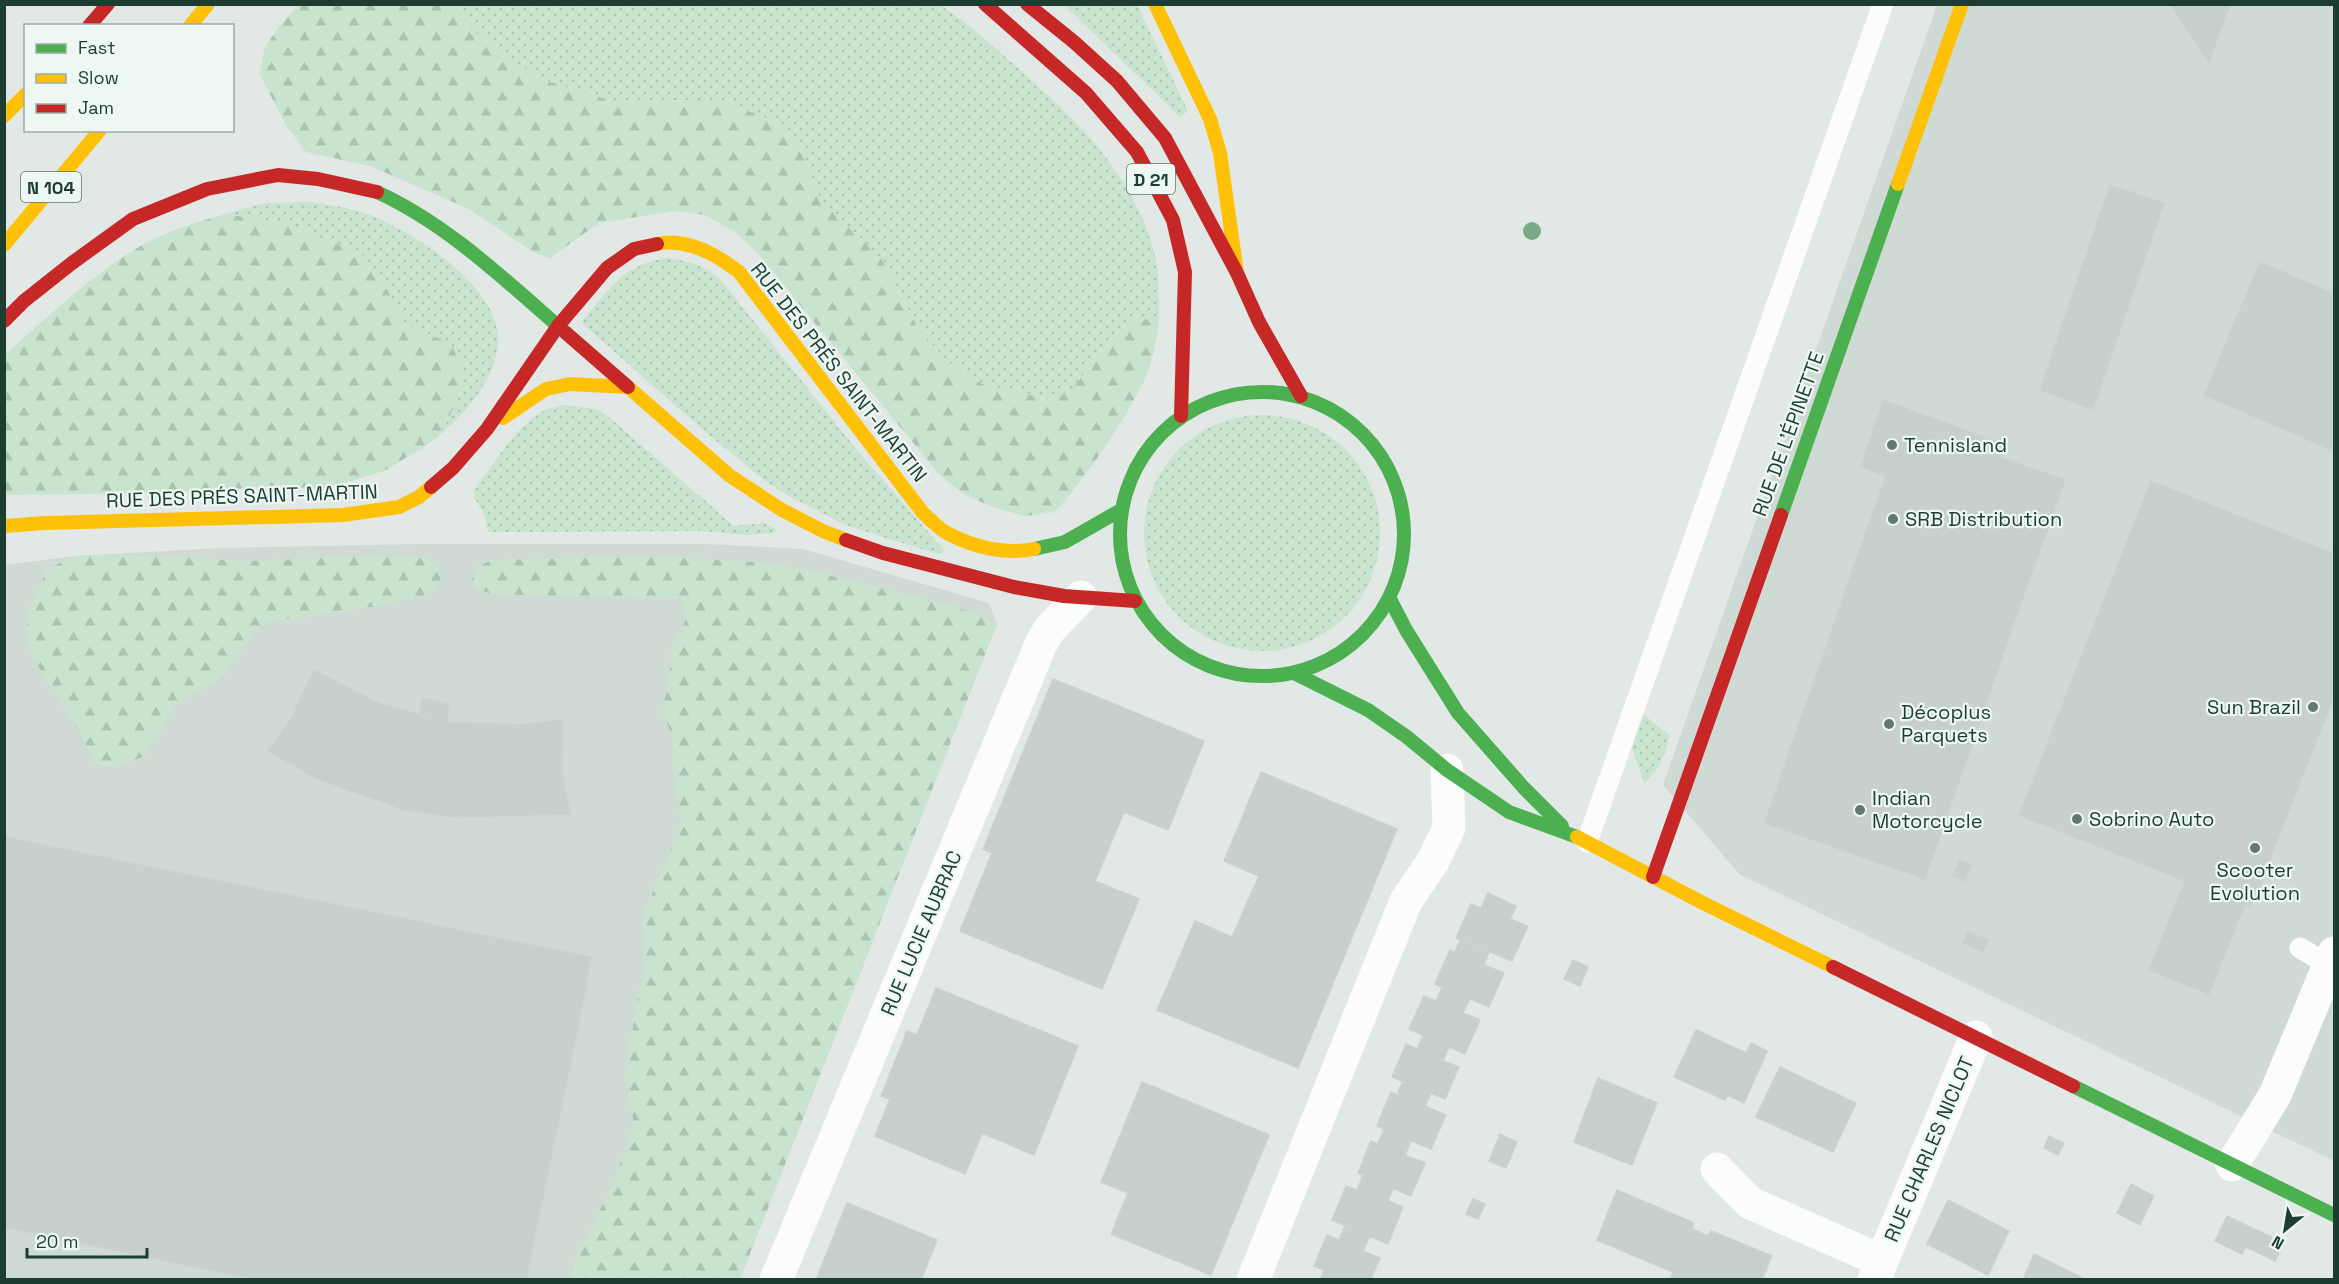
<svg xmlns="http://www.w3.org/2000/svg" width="2339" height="1284" font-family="'Space Grotesk',sans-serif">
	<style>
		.built { fill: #cfdad4 }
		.grass { fill: url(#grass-dots) }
		.forest { fill: url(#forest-firs) }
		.building { fill: #c8d0cc; stroke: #cad1ce; stroke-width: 1.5 }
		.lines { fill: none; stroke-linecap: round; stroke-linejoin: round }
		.lane { stroke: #fbfcfb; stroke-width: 21 }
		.street { stroke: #fbfcfb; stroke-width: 33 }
		.fast { stroke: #4caf50; stroke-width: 14 }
		.slow { stroke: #ffc107; stroke-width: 14 }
		.jam { stroke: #c62828; stroke-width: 14 }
		.tree { fill: #79ab88 }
		.poi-dot { fill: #627970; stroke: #eef8f2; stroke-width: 2 }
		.labels { text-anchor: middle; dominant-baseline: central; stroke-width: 4.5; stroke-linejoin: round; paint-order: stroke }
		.shield { fill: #eef8f2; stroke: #5c756b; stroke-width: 1.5 }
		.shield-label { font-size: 18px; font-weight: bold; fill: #1d3d31 }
		.street-label { font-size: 20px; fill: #1d3d31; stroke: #eef8f2 }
		.poi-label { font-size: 20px; fill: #1d3d31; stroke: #eef8f2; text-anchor: start }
	</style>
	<defs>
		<pattern id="grass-dots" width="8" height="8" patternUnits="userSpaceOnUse" patternTransform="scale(1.5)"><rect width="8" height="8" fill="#c8e4ce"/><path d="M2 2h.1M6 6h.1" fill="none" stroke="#abc4b1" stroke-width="1.8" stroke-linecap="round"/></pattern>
		<pattern id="forest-firs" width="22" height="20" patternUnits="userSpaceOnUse" patternTransform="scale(1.5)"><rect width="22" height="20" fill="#c8e4ce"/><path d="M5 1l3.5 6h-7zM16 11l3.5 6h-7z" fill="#abc4b1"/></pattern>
	</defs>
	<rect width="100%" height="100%" fill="#e2e8e5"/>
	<!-- built -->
	<path class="built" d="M 1937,5 L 2334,5 L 2334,1161 L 1739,874 L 1663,785 Z
		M 419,544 L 708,544 L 803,549 L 989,603 L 997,624 L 740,1279 L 5,1279 L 4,565 L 76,556 L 221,548 Z"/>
	<!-- grass -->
	<path class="grass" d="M 450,5 L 940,5 C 968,23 993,46 1018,68 C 1077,121 1133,173 1154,252 C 1160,275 1159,302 1159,325 L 1149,320 L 1118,331 L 1072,389 L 1053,400 L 984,385 L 947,361 L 919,330 L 881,258 L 821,201 L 804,156 L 790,134 L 762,116 L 716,100 L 616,102 L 537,78 L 476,32 Z
		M 1064,5 L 1137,5 L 1188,111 L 1180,117 Z
		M 311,202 C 335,206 359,209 382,220 C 424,240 492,285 498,334 C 502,377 458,423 427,445 C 453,416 459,404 462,365 L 422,332 L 405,324 L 395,308 L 285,223 L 225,214 L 265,203 Z
		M 669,258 C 690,262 704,265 720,279 L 860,454 L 944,550 L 942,553 L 938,554 L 845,525 L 789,496 L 764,480 L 702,429 L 584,325 L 582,321 C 610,289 623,263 669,258 Z
		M 565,405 L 597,409 L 610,418 L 734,526 L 764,523 L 778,530 L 773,533 L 746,535 L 702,531 L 488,532 L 484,514 L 474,497 L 475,489 C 494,464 512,431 539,414 C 546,408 556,407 565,405 Z
		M1144 533a118 118 0 1 1 236 0a118 118 0 1 1-236 0Z
		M 1643,714 L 1669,735 C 1667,752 1658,772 1644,783 L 1632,748 Z"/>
	<!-- forest -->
	<path class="forest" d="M 299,5 L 450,5 L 476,32 L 537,78 L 616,102 L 716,100 L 762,116 L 790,134 L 804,156 L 821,201 L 881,258 L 919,330 L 947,361 L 984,385 L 1053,400 L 1072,389 L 1118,331 L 1140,317 L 1159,325 C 1156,338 1154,353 1150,366 C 1131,414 1089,473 1055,512 L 1025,516 L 993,507 L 963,494 L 938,473 L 759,255 L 736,233 L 705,215 L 675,211 L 599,223 L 550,258 L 535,253 L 467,208 L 370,166 L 306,152 L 287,127 L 260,75 L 264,49 L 280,25 Z
		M 225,214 L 285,223 L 363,255 L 381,279 L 405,324 L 442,340 L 452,347 L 462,365 L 459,395 L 446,424 L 427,445 L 384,471 L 328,488 L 269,487 L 154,493 L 5,495 L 5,355 C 45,319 86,280 132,251 C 160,233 194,223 225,214 Z
		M 107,554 L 248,561 L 382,556 L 429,559 L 437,567 L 441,578 L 432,593 L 377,606 L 262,623 L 244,644 L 219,682 L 179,700 L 143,757 L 113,768 L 95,763 L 71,717 L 38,666 L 26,635 L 30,606 L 48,568 L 76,556 Z
		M 647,557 L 757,562 L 812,571 L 972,612 L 997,624 L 740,1279 L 572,1279 L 573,1264 L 614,1182 L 634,1123 L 625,1075 L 643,968 L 642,918 L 682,823 L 673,770 L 672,735 L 662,711 L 669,681 L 672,647 L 687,617 L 682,599 L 491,594 L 476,588 L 472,579 L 476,568 L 491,560 Z"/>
	<!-- building -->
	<path class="building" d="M 2170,4 L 2230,4 L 2209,62 Z
		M 2110,185 L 2164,203 L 2093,409 L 2040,390 Z
		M 2260,262 L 2334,294 L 2334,451 L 2204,395 Z
		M 1883,400 L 1910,410 L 1905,423 L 1931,433 L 1935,419 L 1979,435 L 1974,448 L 2065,480 L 2012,628 L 1853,569 L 1886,476 L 1861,467 Z
		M 1910,410 L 1935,419 L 1931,433 L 1905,423 Z
		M 1979,435 L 2005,444 L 2000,458 L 1974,448 Z
		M 2151,481 L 2334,554 L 2334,696 L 2251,907 L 2245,904 L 2209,994 L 2149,970 L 2185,881 L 2019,815 Z
		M 1853,569 L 2012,628 L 1984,710 L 1824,653 Z
		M 1824,653 L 1984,710 L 1954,796 L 1794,738 Z
		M 314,670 L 380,704 L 447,722 L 520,725 L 562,720 L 561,777 L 563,777 L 570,814 L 452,817 L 405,810 L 318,779 L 268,751 L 297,711 L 295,709 Z
		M 1053,679 L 1204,741 L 1168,830 L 1124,812 L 1095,881 L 1139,899 L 1102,989 L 960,931 L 992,853 L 983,849 Z
		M 423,698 L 449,704 L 447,722 L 419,716 Z
		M 1794,738 L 1954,796 L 1925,879 L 1765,823 Z
		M 1261,772 L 1397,829 L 1298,1068 L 1157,1010 L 1195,921 L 1232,937 L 1259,876 L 1224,861 Z
		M 4,837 L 591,957 L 586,982 L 4,862 Z
		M 1959,861 L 1971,865 L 1965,881 L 1953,876 Z
		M 4,862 L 587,982 L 526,1280 L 259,1280 L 4,1227 Z
		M 1488,893 L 1516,906 L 1510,919 L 1528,926 L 1512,961 L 1456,938 L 1471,904 L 1481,908 Z
		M 1968,932 L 1988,940 L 1983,951 L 1963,943 Z
		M 1461,938 L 1490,950 L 1484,965 L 1504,973 L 1489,1007 L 1435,984 L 1450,950 L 1455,952 Z
		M 1573,960 L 1588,967 L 1580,986 L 1564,979 Z
		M 1442,987 L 1470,999 L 1463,1013 L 1480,1020 L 1465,1054 L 1409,1029 L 1424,996 L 1436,1001 Z
		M 936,988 L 1078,1046 L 1034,1155 L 982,1133 L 965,1174 L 875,1136 L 890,1099 L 881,1096 L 907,1031 L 917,1035 Z
		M 1696,1030 L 1746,1053 L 1751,1043 L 1767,1051 L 1744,1103 L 1727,1095 L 1725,1100 L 1674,1077 Z
		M 1423,1036 L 1449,1047 L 1443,1061 L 1459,1067 L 1445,1099 L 1392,1077 L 1406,1044 L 1417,1049 Z
		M 1780,1067 L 1856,1103 L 1833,1152 L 1756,1117 Z
		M 1598,1078 L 1657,1103 L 1632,1165 L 1574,1142 Z
		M 1403,1081 L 1431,1093 L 1425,1106 L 1446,1115 L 1431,1149 L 1377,1126 L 1391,1092 L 1397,1095 Z
		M 1142,1082 L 1269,1135 L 1211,1275 L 1111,1234 L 1128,1193 L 1101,1182 Z
		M 1384,1129 L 1411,1141 L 1405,1155 L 1425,1163 L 1411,1196 L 1358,1173 L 1371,1141 L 1378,1144 Z
		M 1500,1134 L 1517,1142 L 1506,1168 L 1489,1161 Z
		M 2049,1136 L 2064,1143 L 2058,1155 L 2044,1148 Z
		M 1363,1175 L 1393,1188 L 1388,1201 L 1403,1207 L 1388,1244 L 1332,1220 L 1346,1186 L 1357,1190 Z
		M 2131,1184 L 2154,1196 L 2140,1225 L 2117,1213 Z
		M 1617,1190 L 1694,1223 L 1673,1272 L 1597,1240 Z
		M 1473,1199 L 1485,1204 L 1478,1219 L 1466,1214 Z
		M 1948,1200 L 2009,1231 L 1988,1275 L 1927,1244 Z
		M 847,1203 L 937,1240 L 921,1280 L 816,1280 Z
		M 2227,1216 L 2254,1229 L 2242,1254 L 2215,1241 Z
		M 1345,1226 L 1370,1236 L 1363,1251 L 1380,1258 L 1370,1280 L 1347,1280 L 1314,1266 L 1327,1235 L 1339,1240 Z
		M 1692,1229 L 1708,1236 L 1711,1231 L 1772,1256 L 1762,1280 L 1670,1280 Z
		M 2254,1229 L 2284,1243 L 2275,1261 L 2246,1247 Z
		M 2034,1254 L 2086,1280 L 2023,1280 Z
		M 1324,1270 L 1347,1280 L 1320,1280 Z"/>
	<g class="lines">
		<!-- lane -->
		<path class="lane" d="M 1587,842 L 1883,4
			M 2300,948 L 2329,965"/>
		<!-- street -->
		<path class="street" d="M 2232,1165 L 2275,1095 L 2334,953
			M 1717,1169 L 1750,1203 L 1882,1261
			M 776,1280 L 1041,644 L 1049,630 L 1081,597
			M 1253,1280 L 1406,901 L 1433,861 L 1449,828 L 1447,770
			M 1874,1280 L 1976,1037"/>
		<!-- fast -->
		<path class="fast" d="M 377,192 C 449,225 507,282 566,333
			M1120 534a142 142 0 1 1 284 0a142 142 0 1 1-284 0Z
			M 1781,515 L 1898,184
			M 1034,549 L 1065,542 L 1121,510
			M 1390,599 L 1406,630 L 1458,713 L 1524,788 L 1562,826
			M 1296,674 L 1368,710 L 1407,737 L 1447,770 L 1509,812 L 1577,837
			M 2073,1086 L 2334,1215"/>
		<!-- slow -->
		<path class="slow" d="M 1155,4 L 1210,119 L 1220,153 L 1237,273
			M 190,26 L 208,4
			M 4,116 L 26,94
			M 1898,184 L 1962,4
			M 657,244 C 687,237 717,255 739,272 L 923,513 C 931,520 940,530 949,534 C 973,547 1007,555 1034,549
			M 4,245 L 100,130
			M 503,418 L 546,389 L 570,384 L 628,387 L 730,476 L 782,510 L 825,532 L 846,540
			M 4,526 L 45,523 L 343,515 L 399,507 L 419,497 L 431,487
			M 1577,837 L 1705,904 L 1833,967"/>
		<!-- jam -->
		<path class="jam" d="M 985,4 L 1086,93 L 1137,152 L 1173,220 L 1185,272 L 1181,416
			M 1027,4 L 1074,42 L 1117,81 L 1165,138 L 1237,273 L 1259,322 L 1301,396
			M 89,26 L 108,4
			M 4,321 L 24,301 L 72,263 L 133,219 L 207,189 L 278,175 L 318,179 L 377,192
			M 566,333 L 628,387
			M 431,487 L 453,468 L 487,429 L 558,326 L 607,268 L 634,249 L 657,244
			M 846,540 L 883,553 L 1014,587 L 1064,596 L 1135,601
			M 1653,877 L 1781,515
			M 1833,967 L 2073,1086"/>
	</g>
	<!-- trees -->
	<circle class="tree" cx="1532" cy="231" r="9"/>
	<!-- markers -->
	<g class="poi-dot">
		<circle cx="1892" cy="445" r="6"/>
		<circle cx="1893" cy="519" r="6"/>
		<circle cx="2313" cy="707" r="6"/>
		<circle cx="1889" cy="724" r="6"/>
		<circle cx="1860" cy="810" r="6"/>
		<circle cx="2077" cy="819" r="6"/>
		<circle cx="2255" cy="848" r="6"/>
	</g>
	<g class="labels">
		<!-- shield labels -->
		<g class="shield">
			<rect x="1127" y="164" width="48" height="30" rx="4.5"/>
			<rect x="21" y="172" width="60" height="30" rx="4.5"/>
		</g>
		<g class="shield-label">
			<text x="1151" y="179">D 21</text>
			<text x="51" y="187">N 104</text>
		</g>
		<!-- street labels -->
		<g class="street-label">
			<text transform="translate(839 372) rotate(52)">RUE DES PRÉS SAINT-MARTIN</text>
			<text transform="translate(1788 434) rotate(-70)">RUE DE L'ÉPINETTE</text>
			<text transform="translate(242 496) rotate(-2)">RUE DES PRÉS SAINT-MARTIN</text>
			<text transform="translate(921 933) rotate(-67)">RUE LUCIE AUBRAC</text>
			<text transform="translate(1929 1149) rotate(-67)">RUE CHARLES NICLOT</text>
		</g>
		<!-- poi labels -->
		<g class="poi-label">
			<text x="1904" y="445">Tennisland</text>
			<text x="1905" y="519">SRB Distribution</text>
			<text x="2301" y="707" text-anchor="end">Sun Brazil</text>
			<text x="1901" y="712">Décoplus<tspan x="1901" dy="23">Parquets</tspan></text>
			<text x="1872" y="798">Indian<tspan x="1872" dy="23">Motorcycle</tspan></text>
			<text x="2089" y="819">Sobrino Auto</text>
			<text x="2255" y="870" text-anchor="middle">Scooter<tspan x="2255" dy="23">Evolution</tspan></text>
		</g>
	</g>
	<!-- border -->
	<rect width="2339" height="1284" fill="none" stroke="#1d3d31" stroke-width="12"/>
	<!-- legend -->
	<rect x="24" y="24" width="210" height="108" fill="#eef8f2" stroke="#9aada5" stroke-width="1.5"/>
	<rect x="36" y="44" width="30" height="9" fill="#4caf50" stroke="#9aada5" stroke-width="1.5"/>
	<text x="78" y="54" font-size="18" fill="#1d3d31">Fast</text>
	<rect x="36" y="74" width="30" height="9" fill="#ffc107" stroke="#9aada5" stroke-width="1.5"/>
	<text x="78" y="84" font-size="18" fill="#1d3d31">Slow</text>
	<rect x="36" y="104" width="30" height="9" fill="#c62828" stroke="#9aada5" stroke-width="1.5"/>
	<text x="78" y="114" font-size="18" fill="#1d3d31">Jam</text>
	<!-- north arrow -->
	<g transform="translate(2285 1230) rotate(210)" stroke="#eef8f2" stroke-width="4.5" paint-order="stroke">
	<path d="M0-4.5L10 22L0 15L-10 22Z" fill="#1d3d31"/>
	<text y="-9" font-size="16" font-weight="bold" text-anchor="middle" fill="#1d3d31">N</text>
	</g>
	<!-- scale -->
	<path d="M27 1248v9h120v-9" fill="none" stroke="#1d3d31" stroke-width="3"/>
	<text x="36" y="1248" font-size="18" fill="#1d3d31" stroke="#eef8f2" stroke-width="4.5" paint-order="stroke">20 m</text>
</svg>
